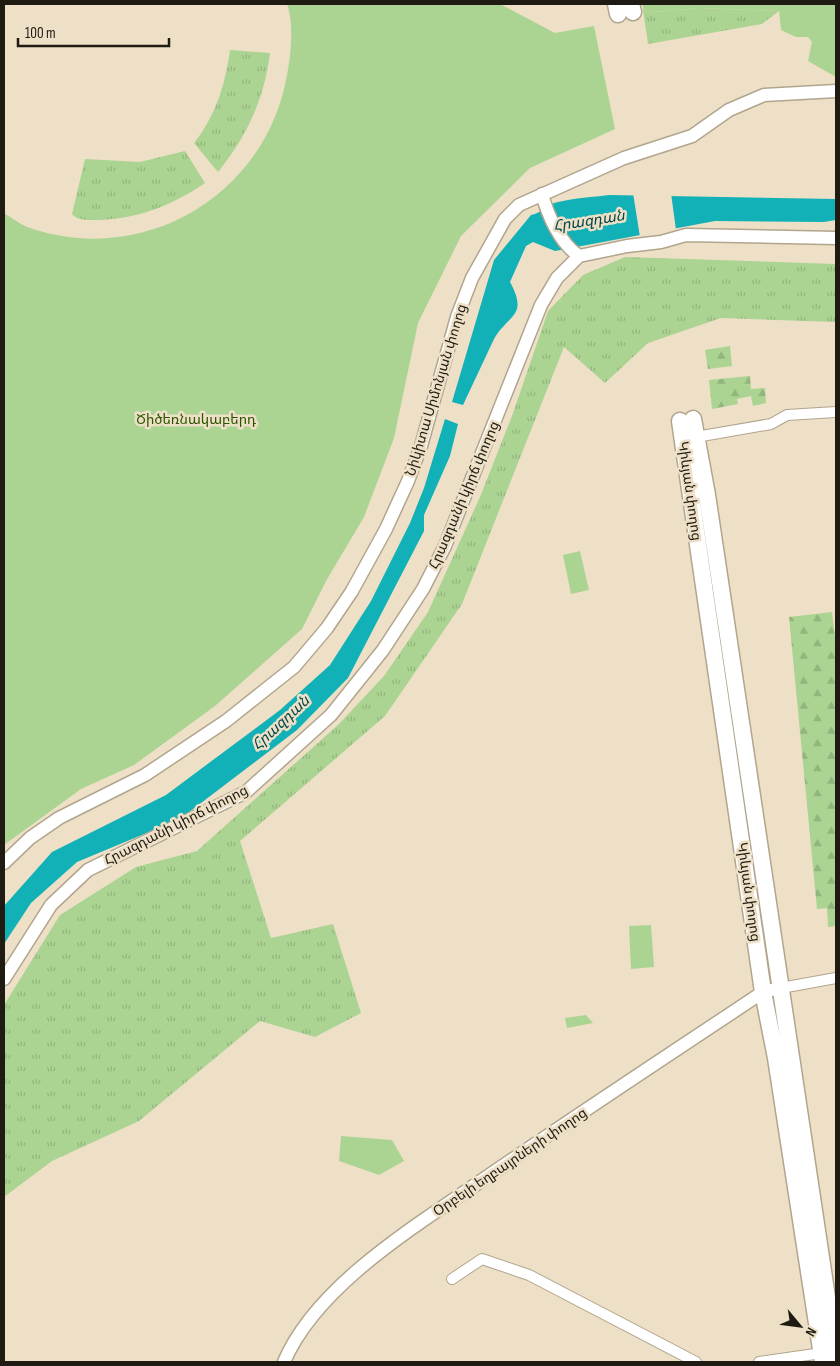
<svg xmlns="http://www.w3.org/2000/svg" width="840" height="1366" font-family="'Sofia Sans Condensed','Noto Sans Armenian',sans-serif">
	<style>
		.grass { fill: url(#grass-tufts) }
		.forest { fill: url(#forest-firs) }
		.park { fill: #abd492 }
		.water { fill: #11b1b7 }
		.pier { fill: #ede0c7 }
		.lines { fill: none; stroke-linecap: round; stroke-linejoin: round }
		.minor-casing { stroke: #b1a58d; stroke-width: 12 }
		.tertiary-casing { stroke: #b1a58d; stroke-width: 15 }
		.primary-casing { stroke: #b1a58d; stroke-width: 19 }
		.minor { stroke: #fff; stroke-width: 10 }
		.tertiary { stroke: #fff; stroke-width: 12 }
		.primary { stroke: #fff; stroke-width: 16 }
		.labels { text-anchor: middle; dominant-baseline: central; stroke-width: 5; stroke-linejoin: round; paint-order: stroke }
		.street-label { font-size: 14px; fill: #201b12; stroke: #ede0c7 }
		.park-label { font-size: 14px; fill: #2b5500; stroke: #ede0c7 }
		.water-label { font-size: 15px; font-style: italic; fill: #054547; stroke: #ede0c7 }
	</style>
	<defs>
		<pattern id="grass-tufts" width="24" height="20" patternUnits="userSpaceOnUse" patternTransform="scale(1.25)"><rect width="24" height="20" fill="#abd492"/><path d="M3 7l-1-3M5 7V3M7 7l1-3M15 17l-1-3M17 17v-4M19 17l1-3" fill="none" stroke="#93b57d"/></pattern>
		<pattern id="forest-firs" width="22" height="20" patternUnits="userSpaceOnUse" patternTransform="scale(1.25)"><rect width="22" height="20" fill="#abd492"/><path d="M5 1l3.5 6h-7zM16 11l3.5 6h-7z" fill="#93b57d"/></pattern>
	</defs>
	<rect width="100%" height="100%" fill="#ede0c7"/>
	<!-- grass -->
	<path class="grass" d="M 701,8 L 779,11 L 762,24 L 648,44 L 643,10 L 653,12 Z
		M 230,50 L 270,53 C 264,100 247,136 218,172 L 194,143 C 216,115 225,85 230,50 Z
		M 185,151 L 205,183 C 171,206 138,219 97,220 C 89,220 78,221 72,214 L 85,159 L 140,162 Z
		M 625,257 L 836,264 L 836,322 L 721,318 L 648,343 L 605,383 L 564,347 L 462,604 L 385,716 L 240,841 L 271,938 L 333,924 L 361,1013 L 315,1037 L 260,1021 L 139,1121 L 52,1161 L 4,1197 L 4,1005 L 60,915 L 136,867 L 197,851 L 338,725 L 384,676 L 428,612 L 480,497 L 512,416 L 548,311 L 583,275 Z"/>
	<!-- forest -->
	<path class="forest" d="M 730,346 L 732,366 L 708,369 L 705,350 Z
		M 750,376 L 751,389 L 765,388 L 766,403 L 753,406 L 751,396 L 737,399 L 738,404 L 712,409 L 709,380 Z
		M 832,612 L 836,646 L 836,926 L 828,927 L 827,908 L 817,909 L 789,617 Z"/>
	<!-- park -->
	<path class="park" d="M 287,4 L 500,4 L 555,33 L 594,26 L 615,129 L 530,168 L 461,236 L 418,323 L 394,438 L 364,517 L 326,581 L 302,629 L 215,706 L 134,765 L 81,789 L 4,845 L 4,213 C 12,218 21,225 30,228 C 145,267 266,195 287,75 C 291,56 294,22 287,4 Z
		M 643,4 L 836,4 L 836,77 L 808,61 L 812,42 L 808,37 L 796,37 L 781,30 L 779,11 L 701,8 L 653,12 L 643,10 Z
		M 580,551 L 589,590 L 571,594 L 563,555 Z
		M 651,925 L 654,967 L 631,969 L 629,926 Z
		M 586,1015 L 593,1023 L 567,1028 L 565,1018 Z
		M 341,1136 L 392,1140 L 404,1161 L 379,1175 L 339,1161 Z"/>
	<!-- water -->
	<path class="water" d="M 609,195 L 836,199 L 836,220 L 824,222 L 715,221 L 555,251 L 533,242 L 526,246 L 510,282 C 529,317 508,314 494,339 L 463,405 L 452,402 L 494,260 L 531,215 C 542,213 547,204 558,202 C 575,198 593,197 609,195 Z
		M 445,419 L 458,424 L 450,456 L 424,515 L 424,531 L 348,678 L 297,730 L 180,819 L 77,862 L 31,903 L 4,944 L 4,906 L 52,852 L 166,795 L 280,710 L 330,665 L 371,601 L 410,523 L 424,488 Z"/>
	<!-- pier -->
	<path class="pier" d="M 633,193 L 671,193 L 676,230 L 640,237 Z"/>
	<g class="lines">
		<!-- minor casing -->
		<g class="minor-casing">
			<path id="minor" d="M 696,437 L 771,424 L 787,415 L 836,412
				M 781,988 L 836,978
				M 452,1279 L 482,1259 L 529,1275 L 696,1362
				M 759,1362 L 822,1353"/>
		</g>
		<!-- tertiary casing -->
		<g class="tertiary-casing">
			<path id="tertiary" d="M 542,194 C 548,216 560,243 579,256
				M 579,256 L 627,246 L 661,242 L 686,235 L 836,238
				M 4,863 L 30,838 L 59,818 L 145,775 L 226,721 L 294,667 L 327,628 L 352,591 L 386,529 L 408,481 L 421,446 L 457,317 L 472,278 L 505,219 L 519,205 L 624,158 L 692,136 L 729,110 L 764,95 L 836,91
				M 4,979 L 51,905 L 88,870 L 246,792 L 331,715 L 383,650 L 423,589 L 445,546 L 541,305 L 557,278 L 579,256
				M 284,1362 C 318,1282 424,1221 494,1172 C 573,1118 653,1065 733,1012 L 763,992 L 781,988"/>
		</g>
		<!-- primary casing -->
		<g class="primary-casing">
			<path id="primary" d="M 616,4 L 618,14
				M 631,4 L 633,12
				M 693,419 L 707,495 L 836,1358
				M 680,421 L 763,992 L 776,1058 L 823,1362"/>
		</g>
		<!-- minor -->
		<use href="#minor" class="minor"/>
		<!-- tertiary -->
		<use href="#tertiary" class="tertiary"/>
		<!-- primary -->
		<use href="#primary" class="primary"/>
	</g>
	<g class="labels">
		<!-- street labels -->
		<g class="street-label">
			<text transform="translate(436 390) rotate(-73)">Նիկիտա Սիմոնյան փողոց</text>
			<text transform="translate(690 491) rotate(82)">Կիևյան փողոց</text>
			<text transform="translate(464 495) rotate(-67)">Հրազդանի կիրճ փողոց</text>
			<text transform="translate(176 825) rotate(-27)">Հրազդանի կիրճ փողոց</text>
			<text transform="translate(749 892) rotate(82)">Կիևյան փողոց</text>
			<text transform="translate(510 1162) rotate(-34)">Օրբելի եղբայրների փողոց</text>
		</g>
		<!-- park labels -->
		<g class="park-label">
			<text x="196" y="419">Ծիծեռնակաբերդ</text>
		</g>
		<!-- water labels -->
		<g class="water-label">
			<text transform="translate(589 221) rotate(-9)">Հրազդան</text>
			<text transform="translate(281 723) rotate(-43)">Հրազդան</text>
		</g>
	</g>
	<!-- border -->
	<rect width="840" height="1366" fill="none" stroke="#201b12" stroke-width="10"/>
	<!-- north arrow -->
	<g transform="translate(800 1326) rotate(119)" stroke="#ede0c7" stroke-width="4" paint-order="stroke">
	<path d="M0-4L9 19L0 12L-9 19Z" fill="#201b12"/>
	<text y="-8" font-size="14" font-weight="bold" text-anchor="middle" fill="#201b12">N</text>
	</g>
	<!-- scale -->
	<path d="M18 38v8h151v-8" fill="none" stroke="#201b12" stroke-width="2.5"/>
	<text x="25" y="38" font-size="15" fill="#201b12" stroke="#ede0c7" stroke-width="4" paint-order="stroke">100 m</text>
</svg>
